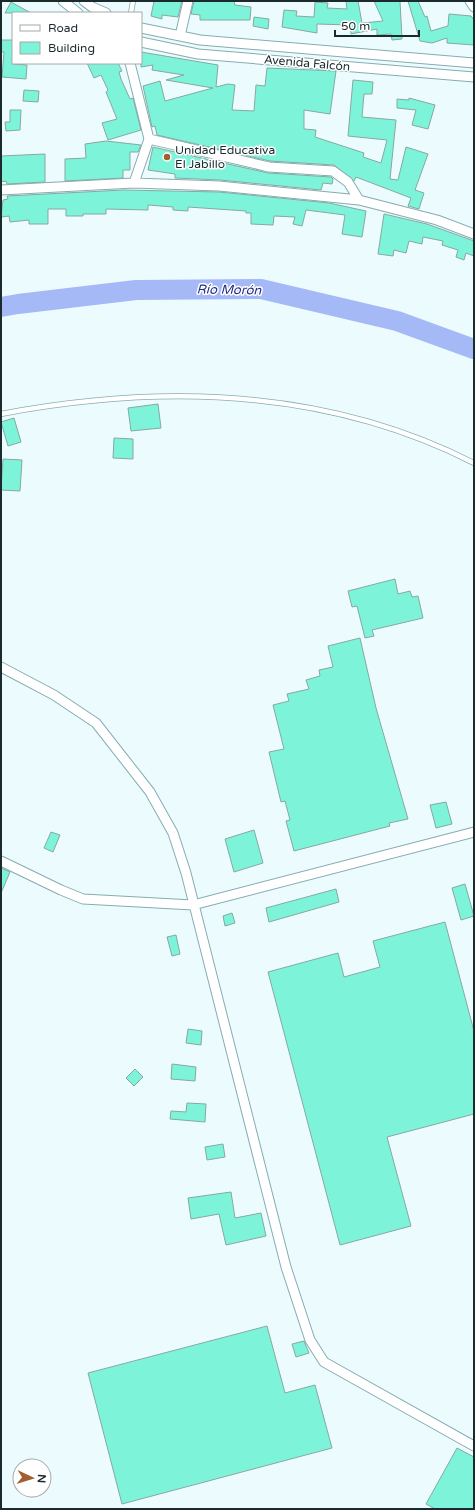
<svg xmlns="http://www.w3.org/2000/svg" width="475" height="1510" font-family="'Varela Round',sans-serif">
	<style>
		.lines { fill: none; stroke-linecap: round; stroke-linejoin: round }
		.river { stroke: #a5b9f7; stroke-width: 20 }
		.building { fill: #7df4d9; stroke: #85a9a0 }
		.lane-casing { stroke: #86acb1; stroke-width: 6 }
		.street-casing { stroke: #86acb1; stroke-width: 11 }
		.lane { stroke: #fff; stroke-width: 4.5 }
		.street { stroke: #fff; stroke-width: 9 }
		.poi-dot { fill: #a35e30; stroke: #fff; stroke-width: 1.5 }
		.labels { text-anchor: middle; dominant-baseline: central; stroke-width: 3; stroke-linejoin: round; paint-order: stroke }
		.street-label { font-size: 12px; fill: #1b2a2d; stroke: #fff }
		.poi-label { font-size: 12px; fill: #1b2a2d; stroke: #fff; text-anchor: start }
		.water-label { font-size: 13px; font-style: italic; fill: #212e85; stroke: #fff }
	</style>
	<rect width="100%" height="100%" fill="#ecfcfe"/>
	<g class="lines">
		<!-- river -->
		<path class="river" d="M 1,307 L 18,304 L 136,290 L 261,289 L 397,321 L 474,349"/>
	</g>
	<!-- building -->
	<path class="building" d="M 154,1 L 182,1 L 178,17 L 162,15 L 162,19 L 151,16 Z
		M 194,1 L 234,1 L 235,5 L 251,7 L 250,20 L 200,20 L 200,15 L 191,14 Z
		M 346,1 L 358,1 L 362,23 L 383,21 L 374,1 L 400,1 L 402,39 L 392,40 L 391,34 L 377,35 L 377,29 L 351,34 L 350,25 L 317,24 L 317,33 L 282,27 L 284,10 L 297,11 L 296,16 L 314,17 L 315,2 L 328,3 L 327,8 L 347,9 Z
		M 408,1 L 418,1 L 425,17 L 427,16 L 431,31 L 448,26 L 449,14 L 471,16 L 474,20 L 474,45 L 447,43 L 447,38 L 432,43 L 420,41 Z
		M 11,2 L 31,13 L 5,13 Z
		M 254,17 L 269,19 L 268,29 L 253,26 Z
		M 1,40 L 13,40 L 13,64 L 27,65 L 26,79 L 2,77 L 4,52 L 1,52 Z
		M 141,52 L 218,65 L 216,87 L 228,84 L 235,85 L 232,110 L 254,111 L 256,85 L 265,86 L 267,68 L 336,71 L 330,114 L 304,110 L 304,129 L 316,130 L 315,137 L 364,153 L 363,157 L 381,163 L 387,140 L 348,136 L 353,80 L 373,82 L 372,94 L 364,94 L 362,117 L 396,120 L 390,179 L 398,180 L 406,147 L 428,154 L 415,190 L 424,193 L 419,209 L 408,206 L 411,198 L 356,177 L 354,181 L 334,165 L 270,161 L 157,135 L 155,126 L 152,127 L 143,86 L 160,81 L 165,101 L 213,88 L 166,80 L 184,75 L 152,70 L 153,65 L 141,67 Z
		M 87,63 L 118,63 L 122,71 L 119,72 L 121,79 L 130,99 L 133,98 L 141,130 L 108,140 L 102,123 L 117,119 L 106,92 L 108,90 L 101,75 L 94,78 Z
		M 24,90 L 39,91 L 38,102 L 23,101 Z
		M 409,98 L 435,105 L 428,129 L 412,125 L 416,110 L 397,108 L 397,99 L 409,100 Z
		M 10,110 L 21,110 L 20,130 L 6,131 L 5,122 L 10,122 Z
		M 106,141 L 141,145 L 138,152 L 130,152 L 130,170 L 123,170 L 123,178 L 65,181 L 65,159 L 86,158 L 85,144 Z
		M 153,147 L 268,173 L 331,177 L 333,179 L 332,184 L 323,183 L 321,190 L 220,180 L 175,178 L 175,174 L 148,170 Z
		M 45,154 L 45,182 L 7,184 L 6,181 L 1,182 L 1,156 Z
		M 123,190 L 219,192 L 329,203 L 366,211 L 362,237 L 342,234 L 345,215 L 306,210 L 302,226 L 293,224 L 295,217 L 274,216 L 273,225 L 251,224 L 251,213 L 246,213 L 246,211 L 188,207 L 188,211 L 173,210 L 173,207 L 148,205 L 148,210 L 106,209 L 106,214 L 83,214 L 83,216 L 66,216 L 66,209 L 48,209 L 48,224 L 29,224 L 29,220 L 10,222 L 9,216 L 1,217 L 3,200 L 8,199 L 7,196 Z
		M 384,214 L 427,224 L 474,241 L 474,256 L 466,253 L 464,260 L 456,257 L 458,250 L 442,245 L 443,241 L 423,237 L 422,244 L 409,241 L 406,253 L 394,250 L 393,256 L 378,254 Z
		M 158,404 L 161,428 L 131,431 L 128,408 Z
		M 14,418 L 21,442 L 8,446 L 1,422 Z
		M 114,438 L 133,439 L 133,459 L 113,458 Z
		M 3,459 L 22,460 L 20,491 L 1,490 Z
		M 395,579 L 398,594 L 410,591 L 412,597 L 418,596 L 423,618 L 372,630 L 374,636 L 365,638 L 357,606 L 352,607 L 348,591 Z
		M 360,638 L 376,708 L 408,819 L 389,823 L 390,826 L 294,851 L 286,821 L 290,820 L 285,801 L 281,802 L 269,752 L 284,749 L 273,705 L 289,701 L 287,694 L 309,689 L 306,680 L 320,676 L 319,670 L 333,667 L 328,646 Z
		M 446,802 L 452,824 L 436,828 L 430,805 Z
		M 254,830 L 263,863 L 234,872 L 225,839 Z
		M 51,832 L 60,835 L 53,852 L 44,848 Z
		M 1,868 L 10,872 L 1,893 Z
		M 465,884 L 474,916 L 461,920 L 452,888 Z
		M 336,889 L 339,902 L 269,922 L 266,908 Z
		M 232,913 L 235,923 L 225,926 L 223,916 Z
		M 445,922 L 474,1031 L 474,1114 L 387,1137 L 411,1226 L 340,1245 L 268,972 L 338,953 L 344,977 L 380,967 L 373,941 Z
		M 176,935 L 180,954 L 172,956 L 167,937 Z
		M 188,1029 L 202,1031 L 201,1045 L 186,1043 Z
		M 172,1064 L 196,1067 L 195,1081 L 171,1079 Z
		M 135,1069 L 143,1077 L 134,1086 L 126,1078 Z
		M 187,1103 L 206,1104 L 205,1122 L 170,1119 L 171,1111 L 186,1112 Z
		M 223,1144 L 225,1157 L 207,1160 L 205,1147 Z
		M 231,1192 L 235,1218 L 261,1213 L 266,1236 L 226,1245 L 219,1214 L 191,1219 L 188,1198 Z
		M 267,1326 L 285,1393 L 315,1385 L 332,1448 L 122,1504 L 88,1373 Z
		M 304,1341 L 309,1353 L 296,1357 L 292,1344 Z
		M 457,1448 L 474,1457 L 474,1509 L 435,1509 L 426,1504 Z"/>
	<g class="lines">
		<!-- lane casing -->
		<g class="lane-casing">
			<path id="lane" d="M 131,13 L 133,1
				M 1,414 C 160,384 327,388 474,463"/>
		</g>
		<!-- street casing -->
		<g class="street-casing">
			<path id="street" d="M 63,1 L 78,13
				M 84,1 L 92,7 L 106,13
				M 470,1 L 474,7
				M 141,28 L 200,40 L 474,63
				M 180,36 L 188,1
				M 141,42 L 198,54 L 474,77
				M 130,63 L 149,139 L 134,183
				M 149,139 L 269,167 L 333,171 L 348,182 L 359,200
				M 1,190 L 134,183 L 219,186 L 359,200 L 437,220 L 474,234
				M 1,667 L 54,695 L 96,723 L 150,792 L 173,833 L 186,873 L 286,1267 L 310,1340 L 324,1362 L 474,1446
				M 1,861 L 61,890 L 83,899 L 193,905 L 474,832"/>
		</g>
		<!-- lane -->
		<use href="#lane" class="lane"/>
		<!-- street -->
		<use href="#street" class="street"/>
	</g>
	<!-- markers -->
	<circle class="poi-dot" cx="167" cy="157" r="4"/>
	<g class="labels">
		<!-- street labels -->
		<g class="street-label">
			<text transform="translate(307 63) rotate(5)">Avenida Falcón</text>
		</g>
		<!-- poi labels -->
		<g class="poi-label">
			<text x="175" y="150">Unidad Educativa<tspan x="175" dy="14">El Jabillo</tspan></text>
		</g>
		<!-- water labels -->
		<g class="water-label">
			<text transform="translate(229 290) rotate(1)">Río Morón</text>
		</g>
	</g>
	<!-- border -->
	<rect width="475" height="1510" fill="none" stroke="#1b2a2d" stroke-width="4"/>
	<!-- legend -->
	<rect x="12" y="12" width="130" height="52" fill="#ffffff" stroke="#a4aaab"/>
	<rect x="20" y="25" width="20" height="6" fill="#ffffff" stroke="#a4aaab"/>
	<text x="48" y="32" font-size="12" fill="#1b2a2d">Road</text>
	<rect x="20" y="42" width="20" height="12" fill="#7df4d9" stroke="#a4aaab"/>
	<text x="48" y="52" font-size="12" fill="#1b2a2d">Building</text>
	<!-- north arrow -->
	<g transform="translate(32 1478) rotate(94)"><circle r="19" fill="#ffffff" stroke="#a4aaab"/>
	<path d="M0-3L7 15L0 10L-7 15Z" fill="#a35e30"/>
	<text y="-6" font-size="11" font-weight="bold" text-anchor="middle" fill="#1b2a2d">N</text>
	</g>
	<!-- scale -->
	<path d="M335 30v6h84v-6" fill="none" stroke="#1b2a2d" stroke-width="2"/>
	<text x="341" y="30" font-size="12" fill="#1b2a2d" stroke="#ffffff" stroke-width="3" paint-order="stroke">50 m</text>
</svg>
